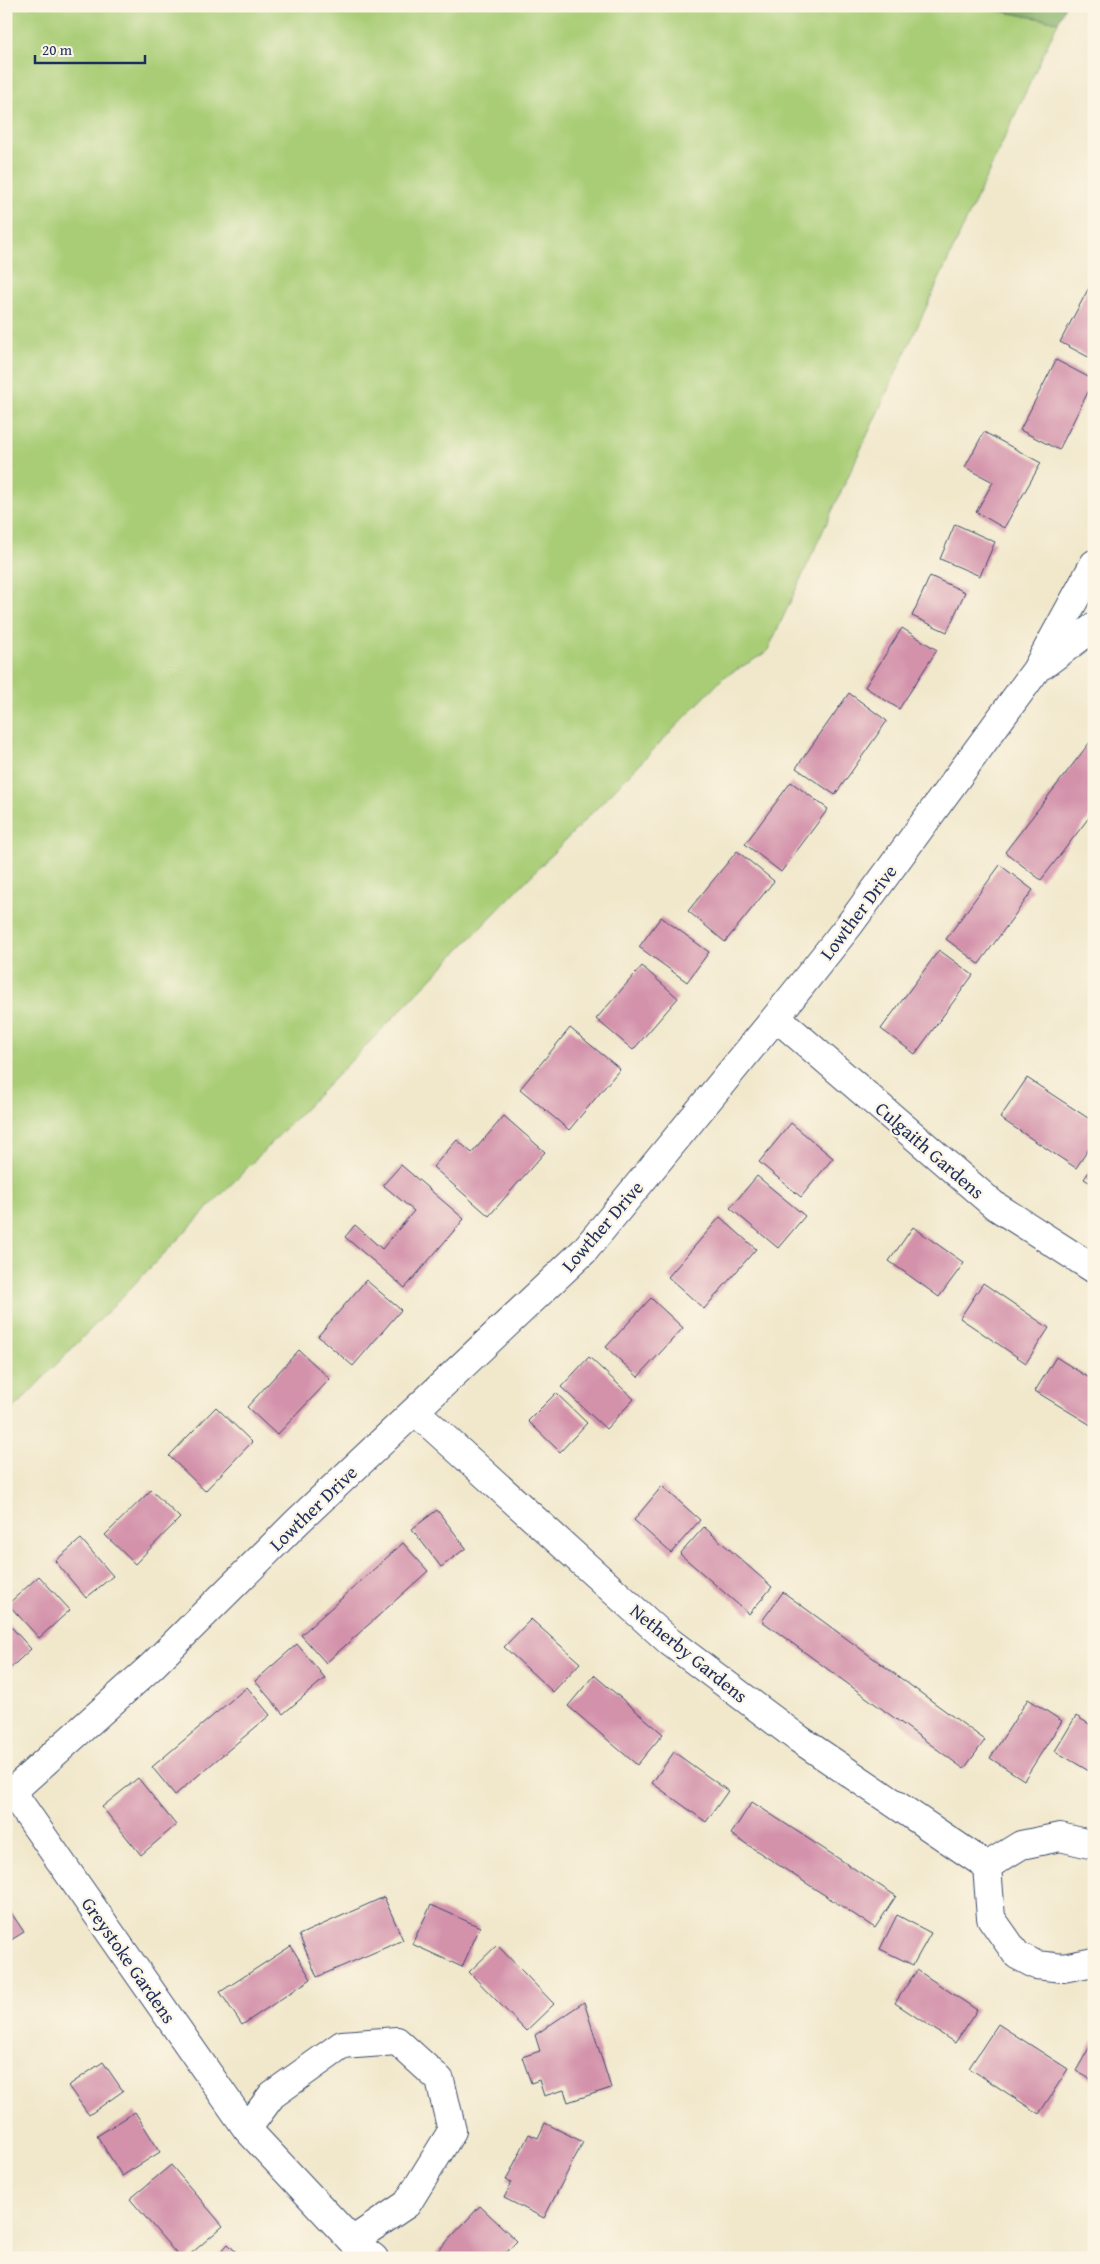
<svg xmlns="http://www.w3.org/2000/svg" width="1100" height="2264" font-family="'Gentium Book Plus',serif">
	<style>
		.green { fill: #a9cd76; stroke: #627e6a }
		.forest { fill: #86b067; stroke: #507062 }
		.building { fill: #d391aa }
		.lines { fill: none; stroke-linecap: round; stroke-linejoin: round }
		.minor-casing { stroke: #3b4b6e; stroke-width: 30 }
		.minor { stroke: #fff; stroke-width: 28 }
		.labels { text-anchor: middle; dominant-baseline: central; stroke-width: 4.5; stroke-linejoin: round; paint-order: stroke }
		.street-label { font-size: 19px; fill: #1b2f5e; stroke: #fcf5e5 }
	</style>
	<rect width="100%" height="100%" fill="#fcf5e5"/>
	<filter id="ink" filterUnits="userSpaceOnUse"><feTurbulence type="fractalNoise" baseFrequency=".02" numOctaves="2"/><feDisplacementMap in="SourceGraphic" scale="10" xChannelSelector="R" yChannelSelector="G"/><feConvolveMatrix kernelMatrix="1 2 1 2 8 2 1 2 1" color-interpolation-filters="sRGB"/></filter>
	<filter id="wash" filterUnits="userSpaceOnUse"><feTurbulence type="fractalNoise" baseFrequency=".0096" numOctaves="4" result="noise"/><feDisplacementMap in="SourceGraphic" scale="20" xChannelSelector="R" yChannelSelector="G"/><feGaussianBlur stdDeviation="1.12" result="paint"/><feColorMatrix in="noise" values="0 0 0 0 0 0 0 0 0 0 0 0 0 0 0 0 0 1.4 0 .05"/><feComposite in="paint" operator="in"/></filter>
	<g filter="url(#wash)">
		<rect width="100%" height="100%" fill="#f1e8cc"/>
		<!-- green -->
		<path class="green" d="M 6,6 L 973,6 L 1058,22 L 767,652 L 724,677 L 14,1408 L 6,1408 Z"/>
		<!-- forest -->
		<path class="forest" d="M 973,6 L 1065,6 L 1058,22 Z"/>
		<g id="blocks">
			<!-- building -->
			<path class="building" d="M 1092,282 L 1094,283 L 1094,360 L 1060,342 Z
				M 1056,360 L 1094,380 L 1059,450 L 1020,430 Z
				M 984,432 L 1041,463 L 1004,528 L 976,512 L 993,482 L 965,467 Z
				M 955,524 L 995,542 L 980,576 L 940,559 Z
				M 930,576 L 965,592 L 947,632 L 912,616 Z
				M 902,628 L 937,650 L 899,709 L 865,687 Z
				M 849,693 L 887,721 L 835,795 L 796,768 Z
				M 1094,737 L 1094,811 L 1041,880 L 1005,852 Z
				M 791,782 L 828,809 L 781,872 L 745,844 Z
				M 737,851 L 774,881 L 725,942 L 688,911 Z
				M 1000,865 L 1033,890 L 979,964 L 946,939 Z
				M 661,917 L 709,952 L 687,982 L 639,947 Z
				M 939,950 L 973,975 L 915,1054 L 881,1029 Z
				M 642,966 L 678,998 L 633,1050 L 596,1019 Z
				M 570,1028 L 620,1069 L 569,1130 L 520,1089 Z
				M 1027,1078 L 1094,1122 L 1094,1141 L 1076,1168 L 1000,1118 Z
				M 504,1116 L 545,1152 L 489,1216 L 433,1167 L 457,1140 L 472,1153 Z
				M 791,1123 L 833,1158 L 801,1197 L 759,1162 Z
				M 1094,1164 L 1094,1185 L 1084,1179 Z
				M 401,1165 L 464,1219 L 405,1288 L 345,1237 L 355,1225 L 382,1249 L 414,1211 L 383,1185 Z
				M 757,1176 L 805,1216 L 778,1248 L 730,1208 Z
				M 720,1217 L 756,1249 L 704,1309 L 668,1277 Z
				M 913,1227 L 964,1263 L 939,1297 L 889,1261 Z
				M 366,1280 L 401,1310 L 353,1366 L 318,1336 Z
				M 983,1283 L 1049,1328 L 1026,1363 L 960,1318 Z
				M 651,1298 L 683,1328 L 638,1377 L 606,1347 Z
				M 299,1350 L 330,1379 L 277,1435 L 247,1407 Z
				M 589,1357 L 634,1399 L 606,1429 L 561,1387 Z
				M 1056,1357 L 1094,1381 L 1094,1427 L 1035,1391 Z
				M 556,1393 L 587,1423 L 560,1452 L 528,1421 Z
				M 216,1407 L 252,1442 L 205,1491 L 169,1456 Z
				M 662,1486 L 700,1520 L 671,1553 L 634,1520 Z
				M 151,1490 L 180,1518 L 135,1564 L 105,1535 Z
				M 437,1510 L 466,1548 L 441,1567 L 412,1529 Z
				M 704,1527 L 772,1587 L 749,1614 L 680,1554 Z
				M 81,1539 L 113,1576 L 86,1598 L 55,1561 Z
				M 403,1543 L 428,1571 L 326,1663 L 301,1635 Z
				M 39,1576 L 70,1610 L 39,1638 L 8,1604 Z
				M 783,1592 L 985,1740 L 964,1769 L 762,1621 Z
				M 531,1619 L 580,1663 L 553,1692 L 504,1647 Z
				M 6,1621 L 31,1649 L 6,1672 Z
				M 297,1644 L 325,1678 L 283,1714 L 255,1681 Z
				M 594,1675 L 663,1734 L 637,1765 L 568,1706 Z
				M 247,1687 L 270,1715 L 175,1795 L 152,1767 Z
				M 1028,1699 L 1062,1721 L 1024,1780 L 990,1758 Z
				M 1076,1716 L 1094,1727 L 1094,1774 L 1055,1751 Z
				M 674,1752 L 728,1791 L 706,1822 L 652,1783 Z
				M 138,1778 L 176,1825 L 141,1855 L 102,1807 Z
				M 752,1802 L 896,1896 L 875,1928 L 731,1834 Z
				M 384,1897 L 403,1940 L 317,1977 L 299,1935 Z
				M 6,1905 L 24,1932 L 6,1943 Z
				M 431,1905 L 480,1927 L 462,1967 L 412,1944 Z
				M 897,1915 L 931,1933 L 913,1965 L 880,1949 Z
				M 497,1945 L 554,2004 L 526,2031 L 469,1972 Z
				M 291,1946 L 311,1979 L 242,2025 L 220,1992 Z
				M 917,1970 L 977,2010 L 955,2043 L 895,2003 Z
				M 584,2002 L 611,2088 L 568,2102 L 564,2090 L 544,2096 L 539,2080 L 531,2083 L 522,2057 L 540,2051 L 535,2035 Z
				M 998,2024 L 1068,2069 L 1039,2114 L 969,2068 Z
				M 1094,2039 L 1094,2081 L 1076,2071 Z
				M 103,2062 L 123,2091 L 89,2115 L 68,2086 Z
				M 135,2112 L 160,2152 L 122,2176 L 97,2136 Z
				M 545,2123 L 583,2142 L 544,2218 L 504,2198 L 512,2182 L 506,2180 L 529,2134 L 538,2138 Z
				M 171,2165 L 223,2226 L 186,2258 L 180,2258 L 130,2199 Z
				M 480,2206 L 517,2241 L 501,2258 L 441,2258 L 436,2253 Z
				M 228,2244 L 242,2258 L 215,2258 Z"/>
		</g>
	</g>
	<g filter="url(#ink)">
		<use href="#blocks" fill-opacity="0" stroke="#3b4b6e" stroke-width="1"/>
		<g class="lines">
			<!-- minor casing -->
			<g class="minor-casing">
				<path id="minor" d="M 1043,665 L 1094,627
					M 776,1017 L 994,1205 L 1094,1269
					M 415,1411 L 670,1642 L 799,1739 L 987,1866 L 991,1918 L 1017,1955 L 1036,1965 L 1063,1968 L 1094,1962
					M 12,1792 L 247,2129 L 352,2241 L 374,2258
					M 6,1797 L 152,1666 L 297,1522 L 584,1251 L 776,1017 L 850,924 L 1036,670 L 1094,564
					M 987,1866 L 1021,1845 L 1060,1837 L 1094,1845
					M 247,2129 L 272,2095 L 342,2045 L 397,2041 L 440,2080 L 452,2131 L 407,2204 L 352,2241"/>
			</g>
			<!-- minor -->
			<use href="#minor" class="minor"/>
		</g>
	</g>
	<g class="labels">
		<!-- street labels -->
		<g class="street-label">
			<text transform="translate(858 912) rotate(-53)">Lowther Drive</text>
			<text transform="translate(930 1150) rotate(41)">Culgaith Gardens</text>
			<text transform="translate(602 1226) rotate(-49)">Lowther Drive</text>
			<text transform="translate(313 1508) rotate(-44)">Lowther Drive</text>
			<text transform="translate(689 1653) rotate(39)">Netherby Gardens</text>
			<text transform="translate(129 1960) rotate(55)">Greystoke Gardens</text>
		</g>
	</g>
	<!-- margin -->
	<rect width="1100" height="2264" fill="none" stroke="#fcf5e5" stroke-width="25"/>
	<!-- scale -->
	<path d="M35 55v8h110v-8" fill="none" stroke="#1b2f5e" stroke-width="2.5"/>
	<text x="42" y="55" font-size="15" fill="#1b2f5e" stroke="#fcf5e5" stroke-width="4" paint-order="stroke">20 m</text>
</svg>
